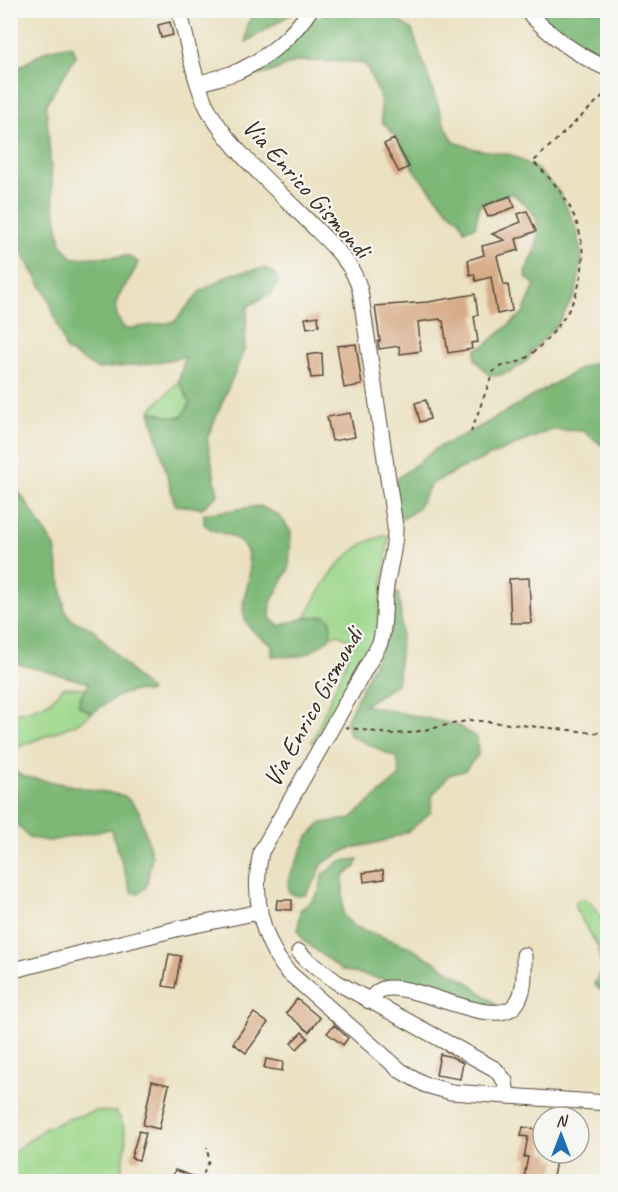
<svg xmlns="http://www.w3.org/2000/svg" width="618" height="1192" font-family="Caveat,sans-serif">
	<style>
		.green { fill: #9cd78b; stroke: #6c8054; stroke-width: 1.5 }
		.forest { fill: #7db877; stroke: #5c714a; stroke-width: 1.5 }
		.building { fill: #d8ac89 }
		.lines { fill: none; stroke-linecap: round; stroke-linejoin: round }
		.minor-casing { stroke: #554536; stroke-width: 17 }
		.path { stroke: #554536; stroke-width: 2; stroke-dasharray: 4.5 4.5; stroke-linecap: butt }
		.minor { stroke: #fff; stroke-width: 15 }
		.labels { text-anchor: middle; dominant-baseline: central; stroke-width: 4.5; stroke-linejoin: round; paint-order: stroke }
		.street-label { font-size: 26px; fill: #3b2a1e; stroke: #f6f6f2 }
	</style>
	<rect width="100%" height="100%" fill="#f6f6f2"/>
	<filter id="ink" filterUnits="userSpaceOnUse"><feTurbulence type="fractalNoise" baseFrequency=".0167" numOctaves="2"/><feDisplacementMap in="SourceGraphic" scale="12" xChannelSelector="R" yChannelSelector="G"/><feConvolveMatrix kernelMatrix="1 2 1 2 8 2 1 2 1" color-interpolation-filters="sRGB"/></filter>
	<filter id="wash" filterUnits="userSpaceOnUse"><feTurbulence type="fractalNoise" baseFrequency=".008" numOctaves="4" result="noise"/><feDisplacementMap in="SourceGraphic" scale="24" xChannelSelector="R" yChannelSelector="G"/><feGaussianBlur stdDeviation="1.35" result="paint"/><feColorMatrix in="noise" values="0 0 0 0 0 0 0 0 0 0 0 0 0 0 0 0 0 1.4 0 .05"/><feComposite in="paint" operator="in"/></filter>
	<g filter="url(#wash)">
		<rect width="100%" height="100%" fill="#ebe1c1"/>
		<!-- green -->
		<path class="green" d="M 179,381 L 190,403 L 182,417 L 170,417 L 150,411 Z
			M 389,535 L 375,645 L 317,746 L 312,742 L 349,655 L 349,641 L 339,634 L 330,637 L 331,621 L 325,616 L 305,618 C 323,583 347,541 389,535 Z
			M 63,687 L 88,688 L 82,693 L 79,706 L 92,713 L 76,724 L 16,748 L 11,753 L 11,714 C 31,709 51,707 63,687 Z
			M 584,899 L 591,902 L 607,927 L 607,967 L 602,969 L 598,947 L 575,908 L 576,901 Z
			M 97,1111 L 116,1112 C 133,1135 124,1156 119,1181 L 77,1181 L 77,1178 L 67,1171 L 55,1174 L 41,1181 L 11,1181 L 11,1154 L 44,1129 L 71,1118 Z"/>
		<!-- forest -->
		<path class="forest" d="M 338,10 L 384,11 L 412,30 L 444,123 L 454,142 L 475,149 L 512,155 L 537,169 L 559,192 L 577,230 L 582,260 L 576,293 L 557,325 L 531,352 L 528,360 L 510,372 L 495,376 L 488,374 L 475,359 L 476,349 L 484,346 L 523,313 L 535,285 L 527,278 L 525,271 C 536,255 544,231 533,213 C 528,205 518,199 512,193 L 480,205 L 475,227 L 464,230 L 460,220 L 448,210 L 416,173 L 397,138 L 382,122 L 380,97 L 366,65 L 357,62 L 298,61 L 271,72 L 239,80 L 238,76 L 313,19 Z
			M 257,11 L 257,10 L 296,11 L 246,42 L 247,24 Z
			M 529,11 L 607,11 L 607,61 L 573,45 Z
			M 71,45 L 76,56 L 46,104 L 53,198 L 61,244 L 73,258 L 129,256 L 138,262 C 130,289 101,299 125,329 L 174,322 L 201,291 L 231,274 L 265,268 L 275,274 L 278,282 L 272,293 L 248,306 L 244,350 L 207,439 L 218,495 L 202,508 L 175,505 L 150,411 L 170,417 L 182,417 L 190,403 L 179,381 L 185,357 L 146,364 L 97,369 L 66,350 L 48,297 L 11,234 L 11,69 L 18,68 L 47,50 Z
			M 607,362 L 607,449 L 583,431 L 551,430 L 462,468 L 431,484 L 417,509 L 403,519 L 396,514 L 393,489 L 398,478 L 437,448 L 478,428 L 586,365 Z
			M 11,483 L 24,499 L 55,547 L 65,611 L 72,620 L 93,629 L 138,679 L 150,690 L 148,693 C 130,685 105,704 92,713 L 79,706 C 78,692 87,693 89,683 L 11,662 Z
			M 260,506 L 280,516 L 291,532 L 289,569 L 271,602 L 270,618 L 279,626 L 305,618 L 325,616 L 331,621 L 330,637 C 309,657 301,658 272,656 L 272,645 C 251,632 238,621 245,594 C 248,583 251,574 249,562 C 248,558 248,552 246,549 C 233,529 217,537 204,524 L 204,514 Z
			M 391,593 L 398,593 C 404,624 400,653 397,684 L 364,705 L 457,725 L 477,738 L 478,755 L 464,771 L 449,775 L 432,796 L 431,812 L 409,831 L 384,841 L 348,849 L 323,863 L 316,879 L 305,895 L 296,896 L 289,892 L 288,880 L 308,837 L 322,823 L 350,819 L 400,776 L 397,758 L 349,735 L 346,721 L 389,632 Z
			M 11,768 L 22,776 L 125,796 L 139,811 L 152,856 L 146,887 L 138,894 L 131,892 L 111,829 L 49,841 L 30,838 L 11,819 Z
			M 358,859 L 356,867 L 343,876 L 343,915 L 353,926 L 410,947 L 468,982 L 498,1006 L 487,1007 L 434,991 L 342,970 L 304,941 L 298,931 L 300,910 L 312,901 L 319,892 L 323,875 L 340,861 Z
			M 607,967 L 607,996 L 594,984 L 602,969 Z"/>
		<g id="blocks">
			<!-- building -->
			<path class="building" d="M 170,22 L 173,35 L 161,38 L 158,25 Z
				M 394,139 L 409,167 L 399,172 L 384,144 Z
				M 510,196 L 515,207 L 488,217 L 483,206 Z
				M 527,211 L 536,231 L 516,239 L 519,250 L 497,256 L 504,285 L 508,285 L 512,311 L 497,314 L 491,277 L 476,281 L 474,274 L 470,275 L 468,260 L 484,255 L 482,246 L 505,240 L 492,234 L 521,222 L 518,214 Z
				M 475,294 L 478,315 L 474,316 L 478,342 L 471,343 L 472,349 L 448,353 L 443,321 L 441,321 L 440,319 L 418,322 L 421,351 L 400,354 L 399,346 L 379,349 L 378,341 L 380,341 L 375,306 L 428,302 Z
				M 318,316 L 319,326 L 307,328 L 305,318 Z
				M 356,344 L 362,385 L 344,388 L 337,346 Z
				M 322,353 L 323,377 L 311,378 L 307,355 Z
				M 426,400 L 430,419 L 420,422 L 415,403 Z
				M 350,413 L 355,437 L 332,441 L 327,417 Z
				M 529,578 L 531,623 L 511,623 L 509,579 Z
				M 383,870 L 384,879 L 364,882 L 363,873 Z
				M 277,900 L 292,900 L 292,910 L 276,909 Z
				M 169,954 L 181,956 L 175,988 L 163,986 Z
				M 297,999 L 320,1018 L 309,1032 L 286,1013 Z
				M 254,1013 L 268,1023 L 246,1053 L 233,1043 Z
				M 334,1025 L 348,1038 L 343,1045 L 327,1033 Z
				M 302,1032 L 308,1038 L 297,1049 L 291,1043 Z
				M 440,1054 L 452,1057 L 463,1063 L 460,1079 L 436,1075 Z
				M 266,1059 L 283,1062 L 282,1071 L 264,1068 Z
				M 152,1081 L 169,1085 L 159,1129 L 143,1125 Z
				M 523,1127 L 543,1131 L 543,1153 L 551,1153 L 550,1159 L 556,1161 L 552,1182 L 523,1182 L 528,1157 L 524,1157 L 528,1137 L 521,1136 Z
				M 139,1131 L 146,1133 L 139,1160 L 131,1158 Z
				M 175,1170 L 204,1180 L 204,1182 L 171,1182 Z"/>
		</g>
	</g>
	<g filter="url(#ink)">
		<use href="#blocks" fill-opacity="0" stroke="#554536" stroke-width="1.5"/>
		<g class="lines">
			<!-- minor casing -->
			<g class="minor-casing">
				<path id="minor" d="M 179,10 C 188,42 195,89 212,116 C 238,157 278,190 312,225 C 331,244 353,263 360,290 L 395,526 C 396,547 389,566 386,587 C 383,605 386,625 380,643 L 261,852 C 252,894 260,937 287,971 L 401,1071 L 426,1085 L 451,1092 L 608,1103
					M 526,10 C 549,35 577,55 608,69
					M 199,84 C 212,79 227,76 239,71 C 267,58 293,36 310,10
					M 299,952 L 307,960 L 338,983 L 495,1069 L 505,1081 L 507,1095
					M 10,971 L 176,929 L 259,912
					M 369,1001 C 373,996 377,991 383,989 C 413,980 495,1032 516,1004 C 526,991 524,970 524,955"/>
			</g>
			<!-- path -->
			<path class="path" d="M 471,432 L 493,372 C 500,364 508,366 518,362 C 524,360 532,354 537,349 C 600,292 597,217 533,162 L 608,91
				M 345,727 L 388,734 L 410,733 L 471,720 L 608,734
				M 200,1182 L 209,1161 L 207,1147"/>
			<!-- minor -->
			<use href="#minor" class="minor"/>
		</g>
	</g>
	<g class="labels">
		<!-- street labels -->
		<g class="street-label">
			<text transform="translate(307 188) rotate(48)">Via Enrico Gismondi</text>
			<text transform="translate(313 707) rotate(-61)">Via Enrico Gismondi</text>
		</g>
	</g>
	<!-- margin -->
	<rect width="618" height="1192" fill="none" stroke="#f6f6f2" stroke-width="36"/>
	<!-- north arrow -->
	<g transform="translate(561 1135)"><circle r="28" fill="#f6f6f2" stroke="#aba49d" stroke-width="1.5"/>
	<path d="M0-4.5L10 22L0 15L-10 22Z" fill="#1f6fb2"/>
	<text y="-9" font-size="16" font-weight="bold" text-anchor="middle" fill="#3b2a1e">N</text>
	</g>
</svg>
